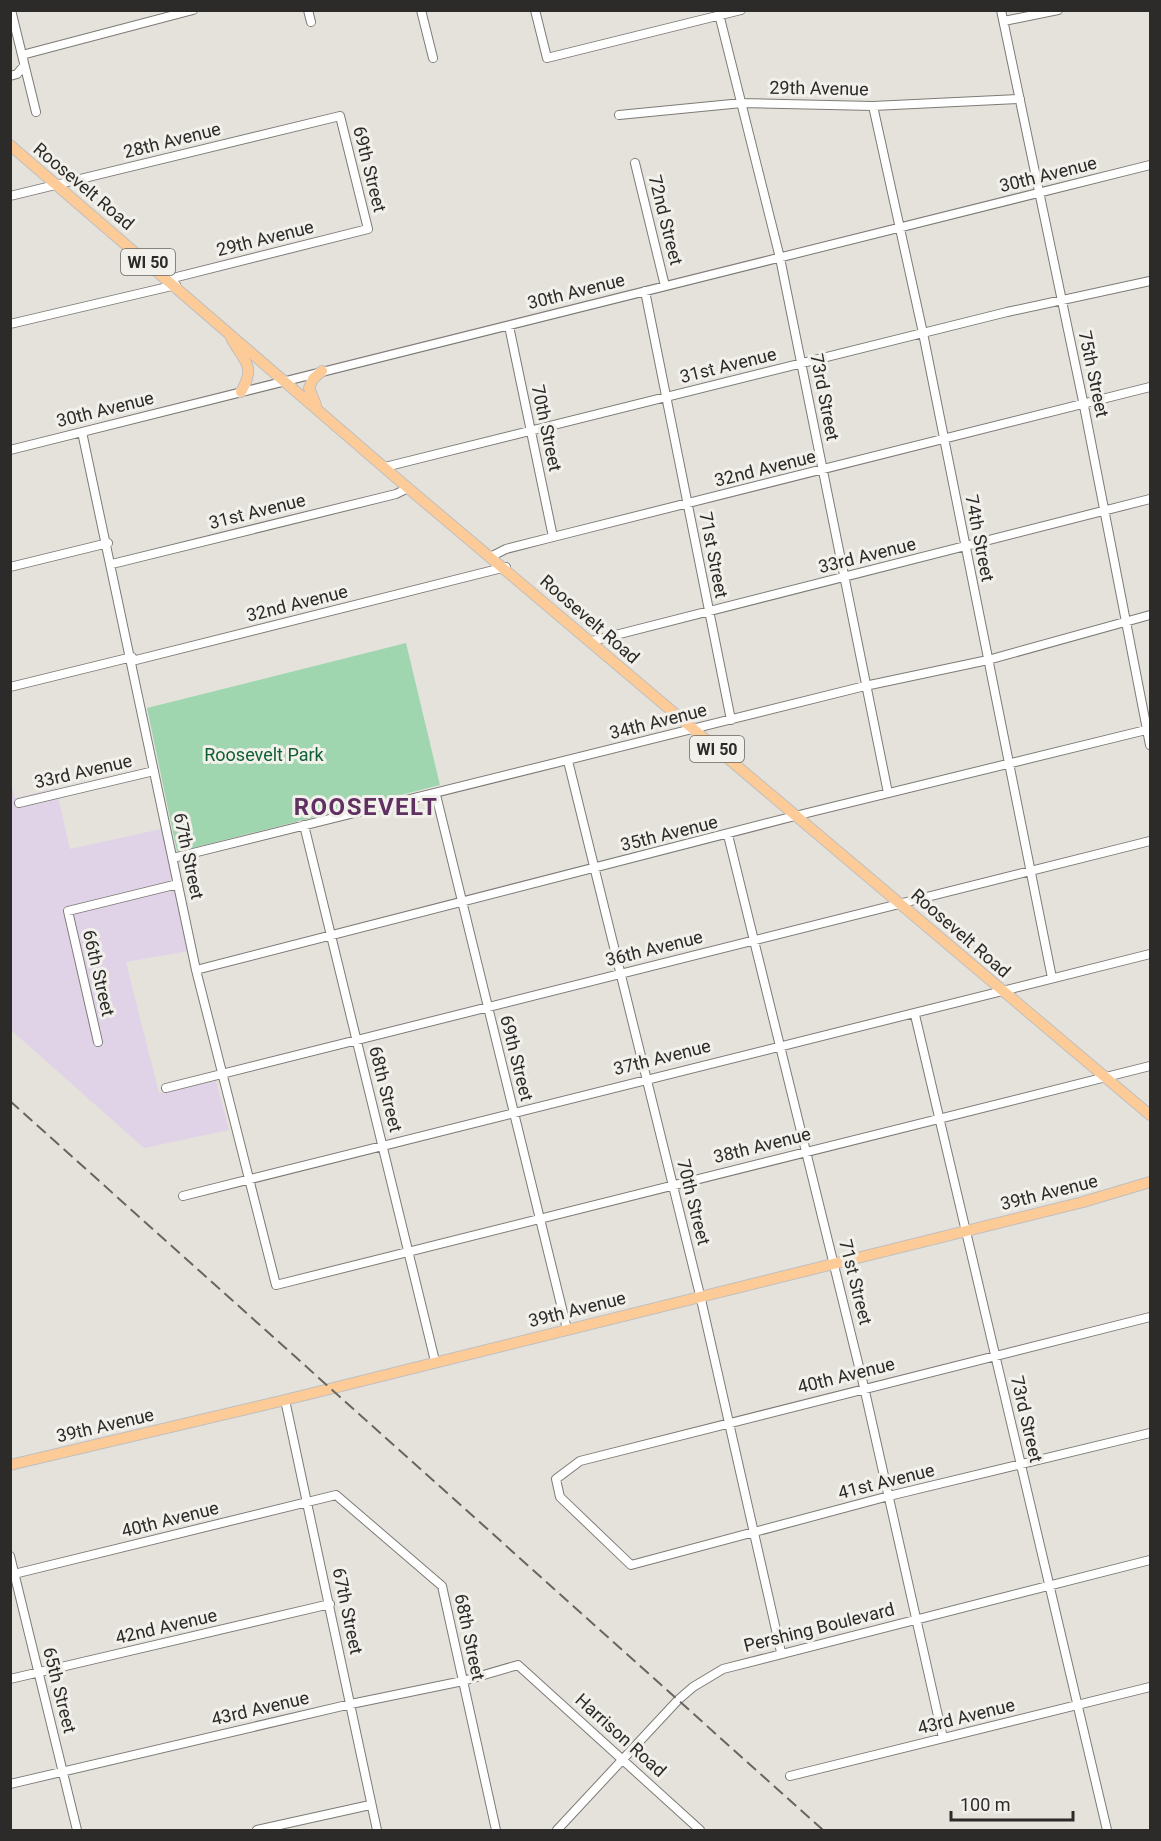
<svg xmlns="http://www.w3.org/2000/svg" width="1161" height="1841" font-family="Roboto,sans-serif">
	<style>
		.industrial { fill: #e0d3e7 }
		.green { fill: #9fd6af }
		.lines { fill: none; stroke-linecap: round; stroke-linejoin: round }
		.minor-casing { stroke: #7d7b75; stroke-width: 10 }
		.major-casing { stroke: #c0bfbf; stroke-width: 12 }
		.minor { stroke: #fff; stroke-width: 8 }
		.major { stroke: #fdcb97; stroke-width: 10 }
		.rail { stroke: #676562; stroke-width: 2; stroke-dasharray: 12 6; stroke-linecap: butt }
		.labels { text-anchor: middle; dominant-baseline: central; stroke-width: 6; stroke-linejoin: round; paint-order: stroke }
		.shield { fill: #f2f0ea; stroke: #676663; stroke-width: 1.5 }
		.shield-label { font-size: 16px; font-weight: bold; fill: #2c2b29 }
		.street-label { font-size: 18px; fill: #2c2b29; stroke: #f2f0ea }
		.park-label { font-size: 18px; fill: #0e5f33; stroke: #f2f0ea }
		.district-label { font-size: 24px; font-weight: bold; letter-spacing: 1.5px; fill: #603062; stroke: #f2f0ea }
	</style>
	<rect width="100%" height="100%" fill="#e5e2dc"/>
	<!-- industrial -->
	<path class="industrial" d="M 10,781 L 15,798 L 56,788 L 70,849 L 161,829 L 194,950 L 126,962 L 159,1093 L 216,1081 L 229,1130 L 144,1148 L 11,1030 Z"/>
	<!-- green -->
	<path class="green" d="M 406,643 L 440,785 L 177,852 L 147,708 Z"/>
	<g class="lines">
		<!-- minor casing -->
		<g class="minor-casing">
			<path id="minor" d="M 11,10 L 36,112
				M 308,10 L 311,22
				M 421,10 L 433,58
				M 535,10 L 547,58 L 741,10
				M 718,10 L 780,258 L 888,793
				M 1001,10 L 1084,406 L 1150,745
				M 1004,21 L 1058,10
				M 22,55 L 193,10
				M 10,76 L 17,74 L 24,66
				M 873,106 L 923,333 L 1052,978
				M 619,115 L 742,103 L 873,106 L 1020,99
				M 635,163 L 665,286
				M 10,196 L 340,116 L 368,229 L 169,279
				M 645,291 L 731,720
				M 10,324 L 176,285
				M 509,326 L 553,537
				M 82,432 L 196,970 L 276,1285 L 1150,1066
				M 10,450 L 1150,165
				M 385,467 L 1007,312 L 1150,281
				M 492,556 L 506,549 L 553,537 L 1150,387
				M 112,564 L 396,494 L 408,488
				M 10,567 L 108,543
				M 592,641 L 1150,499
				M 132,661 L 506,567
				M 10,687 L 132,657
				M 568,761 L 700,1295 L 781,1652
				M 436,795 L 567,1329
				M 19,803 L 154,771
				M 304,825 L 435,1361
				M 728,835 L 864,1387 L 943,1738
				M 173,858 L 865,686 L 988,660 L 1150,615
				M 196,970 L 795,816 L 1150,729
				M 915,1015 L 1107,1830
				M 98,1042 L 68,911 L 178,884
				M 166,1088 L 1150,841
				M 183,1196 L 1150,954
				M 1150,1317 L 580,1461 L 556,1479 L 560,1497 L 631,1565 L 889,1496 L 1150,1433
				M 285,1400 L 377,1830
				M 10,1556 L 77,1830
				M 10,1575 L 336,1495 L 442,1586 L 496,1830
				M 10,1679 L 330,1604
				M 790,1776 L 1150,1687
				M 10,1784 L 351,1704 L 463,1681 L 518,1665 L 700,1830
				M 257,1830 L 370,1805
				M 557,1830 L 678,1700 L 693,1687 L 723,1669 L 1150,1560"/>
		</g>
		<!-- major casing -->
		<g class="major-casing">
			<path id="major" d="M 10,145 L 408,488 L 1150,1115
				M 230,335 C 241,360 258,363 241,392
				M 316,405 L 309,388 L 313,379 L 322,371
				M 10,1465 L 285,1400 L 1083,1202 L 1150,1182"/>
		</g>
		<!-- minor -->
		<use href="#minor" class="minor"/>
		<!-- major -->
		<use href="#major" class="major"/>
		<!-- rail -->
		<path class="rail" d="M 10,1101 L 823,1830"/>
	</g>
	<g class="labels">
		<!-- shield labels -->
		<g class="shield">
			<rect x="121" y="249" width="54" height="26" rx="4.5"/>
			<rect x="690" y="736" width="54" height="26" rx="4.5"/>
		</g>
		<g class="shield-label">
			<text x="148" y="262">WI 50</text>
			<text x="717" y="749">WI 50</text>
		</g>
		<!-- street labels -->
		<g class="street-label">
			<text transform="translate(819 88) rotate(1)">29th Avenue</text>
			<text transform="translate(172 140) rotate(-14)">28th Avenue</text>
			<text transform="translate(370 169) rotate(76)">69th Street</text>
			<text transform="translate(1048 174) rotate(-14)">30th Avenue</text>
			<text transform="translate(84 186) rotate(40)">Roosevelt Road</text>
			<text transform="translate(666 220) rotate(76)">72nd Street</text>
			<text transform="translate(265 238) rotate(-14)">29th Avenue</text>
			<text transform="translate(576 291) rotate(-14)">30th Avenue</text>
			<text transform="translate(728 365) rotate(-14)">31st Avenue</text>
			<text transform="translate(1094 374) rotate(78)">75th Street</text>
			<text transform="translate(825 397) rotate(79)">73rd Street</text>
			<text transform="translate(105 409) rotate(-14)">30th Avenue</text>
			<text transform="translate(547 428) rotate(78)">70th Street</text>
			<text transform="translate(765 468) rotate(-14)">32nd Avenue</text>
			<text transform="translate(257 511) rotate(-14)">31st Avenue</text>
			<text transform="translate(980 538) rotate(79)">74th Street</text>
			<text transform="translate(714 555) rotate(79)">71st Street</text>
			<text transform="translate(867 555) rotate(-14)">33rd Avenue</text>
			<text transform="translate(297 603) rotate(-14)">32nd Avenue</text>
			<text transform="translate(590 619) rotate(41)">Roosevelt Road</text>
			<text transform="translate(658 721) rotate(-14)">34th Avenue</text>
			<text transform="translate(83 771) rotate(-13)">33rd Avenue</text>
			<text transform="translate(669 833) rotate(-14)">35th Avenue</text>
			<text transform="translate(189 856) rotate(78)">67th Street</text>
			<text transform="translate(961 933) rotate(41)">Roosevelt Road</text>
			<text transform="translate(654 948) rotate(-14)">36th Avenue</text>
			<text transform="translate(99 973) rotate(77)">66th Street</text>
			<text transform="translate(662 1057) rotate(-14)">37th Avenue</text>
			<text transform="translate(517 1058) rotate(76)">69th Street</text>
			<text transform="translate(386 1089) rotate(76)">68th Street</text>
			<text transform="translate(762 1145) rotate(-14)">38th Avenue</text>
			<text transform="translate(1049 1192) rotate(-14)">39th Avenue</text>
			<text transform="translate(694 1202) rotate(76)">70th Street</text>
			<text transform="translate(856 1282) rotate(76)">71st Street</text>
			<text transform="translate(577 1309) rotate(-14)">39th Avenue</text>
			<text transform="translate(846 1375) rotate(-14)">40th Avenue</text>
			<text transform="translate(1027 1419) rotate(77)">73rd Street</text>
			<text transform="translate(105 1425) rotate(-13)">39th Avenue</text>
			<text transform="translate(886 1481) rotate(-14)">41st Avenue</text>
			<text transform="translate(170 1519) rotate(-14)">40th Avenue</text>
			<text transform="translate(348 1611) rotate(78)">67th Street</text>
			<text transform="translate(166 1626) rotate(-13)">42nd Avenue</text>
			<text transform="translate(819 1627) rotate(-14)">Pershing Boulevard</text>
			<text transform="translate(470 1637) rotate(78)">68th Street</text>
			<text transform="translate(60 1690) rotate(76)">65th Street</text>
			<text transform="translate(260 1708) rotate(-13)">43rd Avenue</text>
			<text transform="translate(966 1716) rotate(-14)">43rd Avenue</text>
			<text transform="translate(621 1735) rotate(42)">Harrison Road</text>
		</g>
		<!-- park labels -->
		<g class="park-label">
			<text x="264" y="754">Roosevelt Park</text>
		</g>
		<!-- district labels -->
		<g class="district-label">
			<text x="366" y="807">ROOSEVELT</text>
		</g>
	</g>
	<!-- border -->
	<rect width="1161" height="1841" fill="none" stroke="#2c2b29" stroke-width="24"/>
	<!-- scale -->
	<path d="M951 1811v9h122v-9" fill="none" stroke="#2c2b29" stroke-width="3"/>
	<text x="960" y="1811" font-size="18" fill="#2c2b29" stroke="#f2f0ea" stroke-width="4.5" paint-order="stroke">100 m</text>
</svg>
